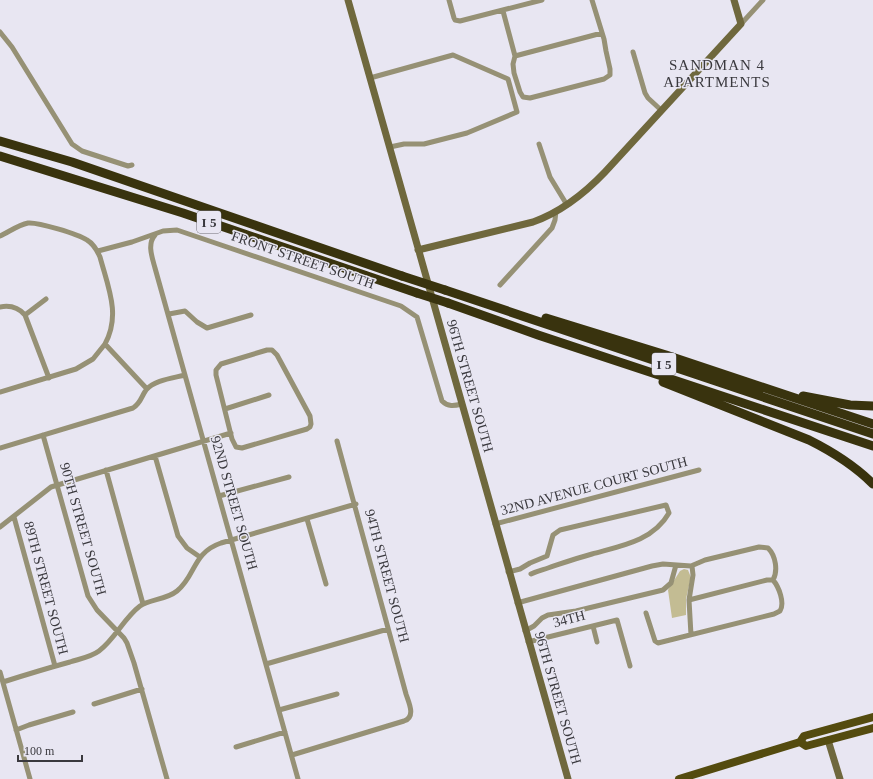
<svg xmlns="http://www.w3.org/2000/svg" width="873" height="779" font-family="Georgia,serif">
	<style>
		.green { fill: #c3bc93 }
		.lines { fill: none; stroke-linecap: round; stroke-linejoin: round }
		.street { stroke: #969175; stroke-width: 5 }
		.secondary { stroke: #6f683d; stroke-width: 7 }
		.primary { stroke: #544b0f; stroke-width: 8 }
		.highway { stroke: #39330e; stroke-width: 9 }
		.highway-bridge { stroke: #39330e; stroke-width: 9 }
		.labels { text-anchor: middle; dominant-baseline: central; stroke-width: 3; stroke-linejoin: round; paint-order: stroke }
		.shield { fill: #e8e6f2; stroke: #6e6d74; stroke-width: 1 }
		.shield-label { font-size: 13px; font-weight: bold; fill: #3a393e }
		.street-label { font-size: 14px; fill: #3a393e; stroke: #e8e6f2 }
		.neighbourhood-label { font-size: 15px; letter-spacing: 1px; fill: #3a393e; stroke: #e8e6f2 }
	</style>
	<rect width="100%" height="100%" fill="#e8e6f2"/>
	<!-- green -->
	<path class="green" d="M 684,569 L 688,570 L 690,575 L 690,581 L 686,599 L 686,615 L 672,618 L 668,590 L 680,571 Z"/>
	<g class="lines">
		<!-- street -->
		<path class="street" d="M 449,0 L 454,18 L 455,20 L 460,21 L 542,0
			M 503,11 L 515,56 L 513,64 L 514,73 L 520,92 L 523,97 L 530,98 L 604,79 L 610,75 L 610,69 L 606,51 L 604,39 L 592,0
			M 741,24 L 763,0
			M 0,32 L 12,47 L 72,144 L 82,151 L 128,166 L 132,165
			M 633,52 L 645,93 L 648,98 L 661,110
			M 515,56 L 602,33
			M 370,78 L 453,55 L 508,79 L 517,112 L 467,133 L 424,144 L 404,144 L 390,147
			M 539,144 L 550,177 L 567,205
			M 155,235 C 147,244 152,257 155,268 L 298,779
			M 0,236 C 9,232 18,225 28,223 C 38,222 78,234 87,240 C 94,244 97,250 100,257 C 108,287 121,315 105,344 L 147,389
			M 98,251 L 132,242 L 163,231 L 177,230 L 401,306 L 417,317 L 442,401 C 448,407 454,406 462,404
			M 500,285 L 552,228 L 555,220 L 556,211
			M 0,307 C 10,305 18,307 25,315 L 49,378
			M 169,314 L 185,311 L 197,322 L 207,328 L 251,315
			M 25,315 L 46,299
			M 267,350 L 272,350 L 277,355 L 310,416 L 311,424 L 310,427 L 307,429 L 242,448 L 236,447 L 232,439 L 216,375 L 216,370 L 221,364 Z
			M 0,392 L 76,369 L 93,359 L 105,344
			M 225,409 L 269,395
			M 43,435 L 88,596 L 97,610 L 124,638 L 127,643 L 134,663 L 167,779
			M 0,448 L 133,408 C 141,403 141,397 146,390 C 154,380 174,378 185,375
			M 155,456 L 178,536 L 187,548 L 200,557
			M 106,470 L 143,604
			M 219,496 L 289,477
			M 14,517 L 55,666
			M 307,519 L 326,584
			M 495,524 L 699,470
			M 0,527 L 51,487 L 231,433
			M 508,572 L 520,569 L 530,563 L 547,556 L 553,535 L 560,530 L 666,505 L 669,513 C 653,541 621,546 592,554 C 577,558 563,563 548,568 C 542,570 537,571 531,574
			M 689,600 L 767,580 L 773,580
			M 517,603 L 652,566 L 663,564 L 691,566 L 705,560 L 759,547 L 768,548 C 776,556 778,571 773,580
			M 646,613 L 655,641 L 658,643 L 774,614 L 780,611 C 785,603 779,587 773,580
			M 593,626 L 597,642
			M 525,631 L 534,626 L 542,618 L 548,615 L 576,611 L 663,590 L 671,583 L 676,565
			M 691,635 L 689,600 L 693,575 L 692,566
			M 528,642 L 617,620 L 630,666
			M 266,664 L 388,629
			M 0,672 L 30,779
			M 3,682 C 25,675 48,668 70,662 C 79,659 91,657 99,651 C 115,639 124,618 140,606 C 150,599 166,600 177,591 C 196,576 192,553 221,543 L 356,504
			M 94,704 L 142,689
			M 279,710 L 337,694
			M 16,730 L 29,725 L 73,712
			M 236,747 L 285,732
			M 292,755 L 404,721 C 416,717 409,703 406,694 L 337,441"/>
		<!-- secondary -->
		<path class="secondary" d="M 348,0 L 568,779
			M 418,250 L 533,222 C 561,212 585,193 605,172 L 741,24 L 734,0
			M 828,740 L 840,779"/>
		<!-- primary -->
		<path class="primary" d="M 800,742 L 806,746 L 873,728
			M 679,779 L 800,742 L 804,736 L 873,717"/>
		<!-- highway -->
		<path class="highway" d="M 0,141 L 72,162 L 402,276
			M 0,156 L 183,213 L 417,293
			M 445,290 L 873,434
			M 448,303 L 538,335 L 873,446
			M 546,318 L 666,355 L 873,424
			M 663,382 L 809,440 C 833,452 854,465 873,484
			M 803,396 L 850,405 L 873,406"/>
		<!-- highway-bridge -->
		<path class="highway-bridge" d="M 402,276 L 445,290
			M 417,293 L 448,303"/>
	</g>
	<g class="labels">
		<!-- shield labels -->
		<g class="shield">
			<rect x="197" y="211" width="24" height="22" rx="3"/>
			<rect x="652" y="353" width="24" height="22" rx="3"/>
		</g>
		<g class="shield-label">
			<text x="209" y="222">I 5</text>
			<text x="664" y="364">I 5</text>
		</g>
		<!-- street labels -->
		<g class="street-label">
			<text transform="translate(303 260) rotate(19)">FRONT STREET SOUTH</text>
			<text transform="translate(470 386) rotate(74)">96TH STREET SOUTH</text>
			<text transform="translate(594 486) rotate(-15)">32ND AVENUE COURT SOUTH</text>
			<text transform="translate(234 503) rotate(74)">92ND STREET SOUTH</text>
			<text transform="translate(83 529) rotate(74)">90TH STREET SOUTH</text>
			<text transform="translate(387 576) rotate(75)">94TH STREET SOUTH</text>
			<text transform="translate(46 588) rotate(75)">89TH STREET SOUTH</text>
			<text transform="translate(569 619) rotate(-15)">34TH</text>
			<text transform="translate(558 698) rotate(74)">96TH STREET SOUTH</text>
		</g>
		<!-- neighbourhood labels -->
		<g class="neighbourhood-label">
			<text x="717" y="65">SANDMAN 4<tspan x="717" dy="17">APARTMENTS</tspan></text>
		</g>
	</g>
	<!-- scale -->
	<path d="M18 755v6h64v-6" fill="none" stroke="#3a393e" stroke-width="2"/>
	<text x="24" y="755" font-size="12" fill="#3a393e" stroke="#e8e6f2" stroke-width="3" paint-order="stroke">100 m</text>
</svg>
